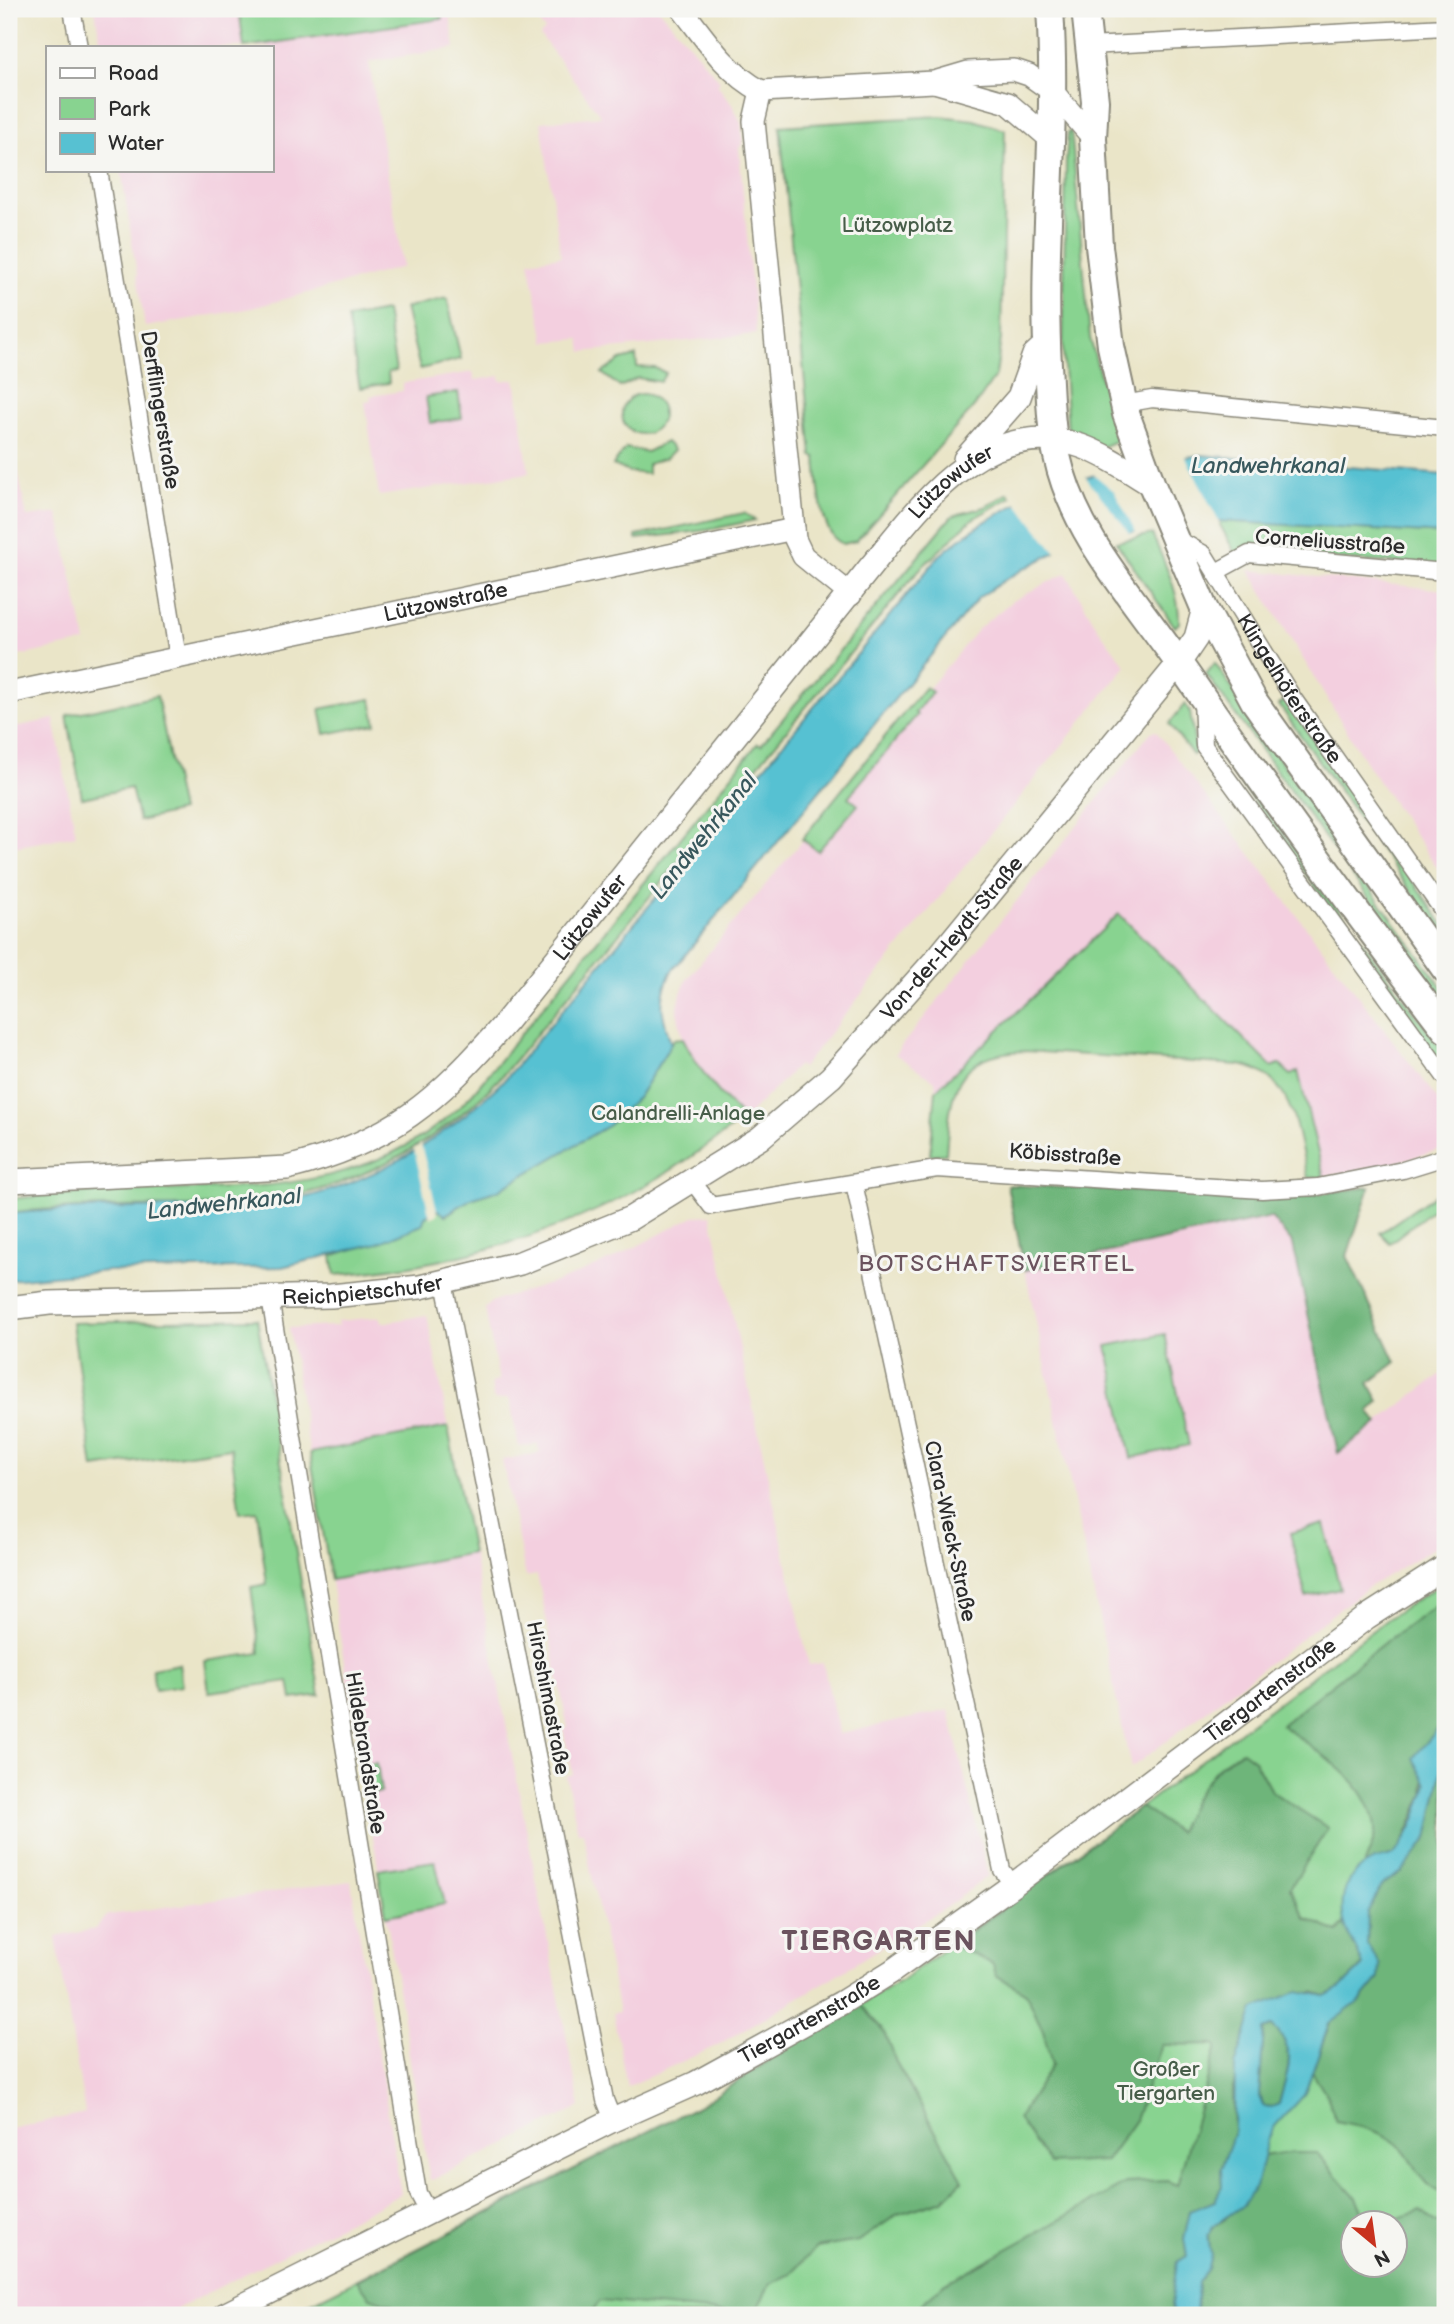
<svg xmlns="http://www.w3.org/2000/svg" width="1454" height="2324" font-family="'Balsamiq Sans',sans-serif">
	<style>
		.built { fill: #f3cfdf }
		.green { fill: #88d390; stroke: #5a7f5e; stroke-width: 2; fill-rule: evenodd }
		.forest { fill: #6eb57a; stroke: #4c7052; stroke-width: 2 }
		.water { fill: #57c1d2; stroke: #41767e; stroke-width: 2; fill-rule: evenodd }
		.pier { fill: #eae5c8; fill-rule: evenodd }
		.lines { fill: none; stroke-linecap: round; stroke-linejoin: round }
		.minor-casing { stroke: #8a887a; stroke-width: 19 }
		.tertiary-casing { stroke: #8a887a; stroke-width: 24 }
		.secondary-casing { stroke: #8a887a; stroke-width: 26 }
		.primary-casing { stroke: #8a887a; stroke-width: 30 }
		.minor { stroke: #fff; stroke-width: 16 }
		.tertiary { stroke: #fff; stroke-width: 21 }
		.secondary { stroke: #fff; stroke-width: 23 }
		.primary { stroke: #fff; stroke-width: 26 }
		.labels { text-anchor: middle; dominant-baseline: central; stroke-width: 6; stroke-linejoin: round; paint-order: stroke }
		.park-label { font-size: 21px; fill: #475d49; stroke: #f6f6f2 }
		.street-label { font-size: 21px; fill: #2b2b2b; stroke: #f6f6f2 }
		.water-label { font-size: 23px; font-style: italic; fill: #38585d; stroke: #f6f6f2 }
		.neighbourhood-label { font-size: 23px; letter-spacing: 2px; fill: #6b535e; stroke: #f6f6f2 }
		.district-label { font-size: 28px; font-weight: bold; letter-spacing: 2px; fill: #6b535e; stroke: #f6f6f2 }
	</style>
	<rect width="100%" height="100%" fill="#f6f6f2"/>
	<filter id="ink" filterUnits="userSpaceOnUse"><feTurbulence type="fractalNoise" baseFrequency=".0143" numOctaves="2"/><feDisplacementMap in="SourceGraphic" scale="14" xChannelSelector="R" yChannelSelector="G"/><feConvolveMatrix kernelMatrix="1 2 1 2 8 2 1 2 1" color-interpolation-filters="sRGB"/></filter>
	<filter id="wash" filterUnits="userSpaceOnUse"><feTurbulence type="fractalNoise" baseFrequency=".00686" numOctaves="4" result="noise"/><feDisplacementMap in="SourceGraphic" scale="28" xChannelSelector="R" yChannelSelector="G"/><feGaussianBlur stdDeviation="1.57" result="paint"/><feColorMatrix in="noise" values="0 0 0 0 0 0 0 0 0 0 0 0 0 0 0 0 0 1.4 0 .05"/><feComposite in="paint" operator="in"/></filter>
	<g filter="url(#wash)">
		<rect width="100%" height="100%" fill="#eae5c8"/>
		<!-- built -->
		<path class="built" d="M 95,9 L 449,9 L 455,48 L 369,62 L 403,267 L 252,308 L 145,327 L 121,170 L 271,170 L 271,47 L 101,47 Z
			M 528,9 L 659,9 L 720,81 L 717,84 L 733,106 L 741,123 L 743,143 L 739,148 L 756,334 L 582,352 L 580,339 L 545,342 L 529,261 L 561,256 L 541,122 L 601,116 L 540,35 L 545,30 Z
			M 473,372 L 475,380 L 500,376 L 501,381 L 515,379 L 529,473 L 379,496 L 365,402 L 371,401 L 370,396 L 403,391 L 403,383 Z
			M 9,447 L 13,447 L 27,517 L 58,513 L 86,642 L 9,658 Z
			M 1249,570 L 1445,590 L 1445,879 L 1370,769 Z
			M 1066,573 L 1097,627 L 1126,666 L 802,1068 L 798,1065 L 744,1119 L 711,1087 L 696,1066 L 683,1038 L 677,1012 L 681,993 L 687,979 L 978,629 L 1012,601 Z
			M 54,719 L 76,835 L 9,848 L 9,728 Z
			M 1156,731 L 1445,1109 L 1445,1148 L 1391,1164 L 1324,1177 L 1298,1072 L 1291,1075 L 1272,1067 L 1120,915 L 936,1090 L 935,1081 L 895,1054 L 1151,732 Z
			M 711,1215 L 809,1665 L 823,1663 L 839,1734 L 949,1710 L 988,1876 L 948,1906 L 807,1993 L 716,2046 L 627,2087 L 613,2013 L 619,2012 L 583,1832 L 578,1832 L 566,1776 L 573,1774 L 563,1729 L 568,1728 L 540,1588 L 537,1575 L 526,1577 L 502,1460 L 540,1453 L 537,1444 L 519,1447 L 509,1398 L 494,1400 L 491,1383 L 499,1381 L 485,1309 L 491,1302 L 565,1279 L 613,1259 L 694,1216 Z
			M 1271,1217 L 1293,1244 L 1338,1453 L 1445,1371 L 1445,1541 L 1367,1588 L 1131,1768 L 1025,1270 Z
			M 427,1315 L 580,2107 L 430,2181 L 289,1328 L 338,1326 L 337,1321 L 380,1317 L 382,1323 Z
			M 351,1881 L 401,2194 L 165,2315 L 9,2315 L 9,2129 L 85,2113 L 56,1937 L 95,1929 L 108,1915 Z"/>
		<!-- green -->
		<path class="green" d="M 239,9 L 440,9 L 442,19 L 244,47 Z
			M 940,116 L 974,120 L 1005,130 L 1001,339 L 996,375 L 975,406 L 856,541 L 843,544 C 819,535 818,479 816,457 L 812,456 L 780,126 Z
			M 1071,130 L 1090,338 L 1118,440 L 1102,447 L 1068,433 L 1063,350 L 1066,162 L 1068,133 Z
			M 447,298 L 461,359 L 420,369 L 405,308 Z
			M 386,311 L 396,371 L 388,372 L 389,383 L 360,388 L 347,318 Z
			M 636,356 L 637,367 L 655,368 L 666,373 L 660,382 L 638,378 L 620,387 L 602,373 L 621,360 Z
			M 458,392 L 462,418 L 430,423 L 426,397 Z
			M622 414a20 20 0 1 1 40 0a20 20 0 1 1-40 0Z
			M 666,442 L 674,450 L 666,458 L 648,464 L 648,474 L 629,472 L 613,465 L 626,448 L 647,452 Z
			M 1008,493 L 1011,497 L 971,520 L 918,571 L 502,1076 C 430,1153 329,1202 223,1205 C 151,1208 80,1204 9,1213 L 9,1199 C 58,1194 108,1191 158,1190 C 275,1188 388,1186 473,1093 L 758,743 L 761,745 L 952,516 L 985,507 Z
			M 744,513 L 755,520 L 708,530 L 636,539 L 636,536 Z
			M 1218,521 L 1445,534 L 1445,566 L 1235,553 Z
			M 1152,534 C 1164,562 1180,592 1179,623 L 1175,627 L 1116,542 Z
			M 1215,663 L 1335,841 L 1445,991 L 1445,1003 L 1206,674 Z
			M 925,687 L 932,692 L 915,713 L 917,715 L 848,797 L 858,805 L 818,851 L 802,839 Z
			M 157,696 L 181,811 L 139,821 L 131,788 L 82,798 L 67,715 Z
			M 371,699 L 376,724 L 325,734 L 320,709 Z
			M 1286,700 L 1445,927 L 1445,940 L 1279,705 Z
			M 1185,704 L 1190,712 L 1196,752 L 1193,755 L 1169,724 Z
			M 1217,743 L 1445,1054 L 1445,1068 L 1213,745 Z
			M 1119,914 L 1272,1067 L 1279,1064 L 1291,1075 L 1298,1071 L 1324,1177 L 1308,1178 C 1296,1133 1295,1074 1239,1065 L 1025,1051 C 952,1053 950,1095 946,1154 L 930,1155 L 936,1090 Z
			M 683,1038 C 699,1071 718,1093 744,1119 C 716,1139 689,1160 660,1177 C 560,1236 450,1266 335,1275 L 332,1256 L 422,1225 L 425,1217 L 438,1210 L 446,1215 L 471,1199 L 498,1190 L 609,1125 L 638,1097 L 674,1039 Z
			M 1445,1188 L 1445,1194 L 1438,1200 L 1442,1207 L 1440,1209 L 1437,1206 L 1390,1243 L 1380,1233 Z
			M 257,1319 L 320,1695 L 292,1699 L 289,1681 L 209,1692 L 205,1661 L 260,1653 L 251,1587 L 267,1584 L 257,1511 L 240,1513 L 231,1448 L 93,1468 L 72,1323 Z
			M 1165,1334 L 1189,1445 L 1131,1458 L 1107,1346 Z
			M 448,1427 L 472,1553 L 331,1580 L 310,1453 Z
			M 1324,1524 L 1340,1589 L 1306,1597 L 1290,1533 Z
			M 1445,1581 L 1445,2315 L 287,2315 L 704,2103 L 785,2050 L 902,1980 L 1141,1807 L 1390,1617 ZM 1352,2222 L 1394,2222 L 1394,2264 L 1352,2264 Z
			M 179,1664 L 182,1686 L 155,1690 L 152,1669 Z
			M 377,1763 L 381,1792 L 365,1795 L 361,1765 Z
			M 435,1861 L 445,1904 L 386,1916 L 378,1870 Z"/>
		<!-- forest -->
		<path class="forest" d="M 1007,1185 L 1285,1198 L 1370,1187 L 1347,1256 L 1396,1362 L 1369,1383 L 1379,1401 L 1369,1411 L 1378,1423 L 1338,1453 L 1293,1244 L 1271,1217 L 1025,1270 Z
			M 1445,1600 L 1445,1714 L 1439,1716 L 1439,1728 L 1427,1742 L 1424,1794 L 1404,1841 L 1394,1855 L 1364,1865 C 1368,1855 1376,1840 1375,1829 C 1372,1781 1315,1750 1281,1725 L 1385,1642 Z
			M 1242,1751 L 1254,1760 L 1271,1791 L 1328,1828 L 1290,1888 L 1306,1919 L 1338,1932 L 1344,1923 L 1358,1947 L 1363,1965 L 1341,1987 L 1325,1996 L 1313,1992 L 1254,2009 L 1233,2088 L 1234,2133 L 1221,2169 L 1222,2186 L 1215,2201 L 1190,2211 L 1184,2239 L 1187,2256 L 1177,2262 L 1172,2315 L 909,2315 L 944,2284 L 1126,2183 L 1167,2181 L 1177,2185 L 1217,2046 L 1213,2044 L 1162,2045 L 1135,2120 L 1106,2161 L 1050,2164 L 1018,2119 L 1052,2065 L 1043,2031 L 1026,1993 L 996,1975 L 993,1964 L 953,1945 L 1141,1807 L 1178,1832 C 1192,1800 1209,1767 1242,1751 Z
			M 1445,1755 L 1445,2193 C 1419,2189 1415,2159 1397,2144 C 1380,2130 1357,2125 1336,2121 L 1328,2098 L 1312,2072 L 1332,2018 L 1361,2000 L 1379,1978 L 1367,1944 L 1368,1912 L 1382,1885 L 1402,1872 L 1428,1838 Z
			M 861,2005 L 884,2032 L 896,2062 L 963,2180 L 943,2200 L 898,2214 L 859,2241 L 816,2248 L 789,2275 L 770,2284 L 754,2315 L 600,2301 L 590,2315 L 377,2315 L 391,2304 L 370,2297 L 357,2280 L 704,2103 L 785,2050 Z
			M 1272,2026 C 1300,2051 1287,2071 1279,2104 L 1272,2107 L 1264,2106 L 1259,2094 L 1264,2029 Z
			M 1284,2153 L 1317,2153 L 1355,2196 L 1368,2222 L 1352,2222 L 1352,2264 L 1394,2264 L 1394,2222 L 1378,2222 L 1380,2220 L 1393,2220 L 1421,2211 L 1434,2222 L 1445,2224 L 1445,2315 L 1196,2315 L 1198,2282 L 1208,2268 L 1211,2255 L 1208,2235 L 1213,2226 L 1224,2220 L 1255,2187 L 1262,2156 Z"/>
		<!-- water -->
		<path class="water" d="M 1201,455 L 1445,475 L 1445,534 L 1218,521 L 1139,531 L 1055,552 L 1011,576 L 978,598 L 671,972 C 657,1003 662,1013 671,1044 L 638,1097 L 609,1125 L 498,1190 L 471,1199 L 445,1215 L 438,1210 L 425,1217 L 422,1225 L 378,1243 L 282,1267 L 108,1271 L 9,1280 L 9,1214 C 67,1208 125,1208 184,1207 C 208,1207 234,1209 258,1206 C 357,1194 437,1146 507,1077 L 939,556 C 1014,490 1104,467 1201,455 Z
			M 1445,1714 L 1445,1755 L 1428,1838 L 1402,1872 L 1382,1885 L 1368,1912 L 1367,1944 L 1380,1965 L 1379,1978 L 1361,2000 L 1329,2024 L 1305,2093 L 1275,2126 L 1267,2141 L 1256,2187 L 1242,2206 L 1213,2226 L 1208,2235 L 1211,2255 L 1208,2268 L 1198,2282 L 1196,2315 L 1174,2315 L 1171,2305 L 1177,2262 L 1187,2256 L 1184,2239 L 1190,2211 L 1215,2201 L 1222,2186 L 1221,2169 L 1234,2132 L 1235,2066 L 1254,2009 L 1298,1991 L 1325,1996 L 1341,1987 L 1363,1966 C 1358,1948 1345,1934 1343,1916 C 1340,1890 1351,1869 1375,1860 C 1382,1858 1390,1858 1395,1853 C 1411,1837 1421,1805 1427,1784 L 1413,1758 L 1439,1728 L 1439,1716 ZM 1272,2026 C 1300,2051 1287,2071 1279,2104 L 1272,2107 L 1264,2106 L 1259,2094 L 1264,2029 Z"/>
		<!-- pier -->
		<path class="pier" d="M 1184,454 L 1220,524 L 1140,535 L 1058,555 L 1014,500 L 1104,468 ZM 1092,473 L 1114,491 L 1136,532 L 1130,533 L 1084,475 Z
			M 421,1144 L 438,1214 L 430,1218 L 414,1149 Z"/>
	</g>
	<g filter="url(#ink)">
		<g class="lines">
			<!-- minor casing -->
			<g class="minor-casing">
				<g id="minor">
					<path d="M 72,9 L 79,47"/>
					<path d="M 1089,46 L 1445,27"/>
					<path d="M 99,170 L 178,658"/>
					<path d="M 1124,404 L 1152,399 L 1445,428"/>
					<path id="s1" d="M 1174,537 L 1204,554 L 1293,698 L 1445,914"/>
					<path d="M 1216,572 L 1249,554 L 1445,572"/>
					<path d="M 1202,700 L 1204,746 L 1445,1077"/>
					<path d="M 693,1182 L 711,1206 L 937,1169 L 1262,1190 L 1318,1187 L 1403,1170 L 1445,1157"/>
					<path d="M 854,1183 L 1002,1870 L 1013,1885"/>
					<path d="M 444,1282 L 605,2100 L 613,2120"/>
					<path d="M 270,1298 L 418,2193 L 428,2212"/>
				</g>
			</g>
			<!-- tertiary casing -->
			<g class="tertiary-casing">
				<g id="tertiary">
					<path d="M 682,9 C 706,40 726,72 761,91 L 934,82 L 968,72 L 1014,70 L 1029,75 L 1053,92 L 1093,138"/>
					<path d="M 934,82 L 1008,103 L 1050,139"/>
					<path d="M 761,91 L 754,121 L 795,539 L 803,556 L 851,595"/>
					<path id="s2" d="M 9,693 L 794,529"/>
				</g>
			</g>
			<!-- secondary casing -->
			<g class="secondary-casing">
				<g id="secondary">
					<path d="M 965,459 L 1019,397 L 1034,355 L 1047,343"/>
					<path id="s3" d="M 9,1181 L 287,1168 C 392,1142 437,1101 506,1022 L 872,565 C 923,502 986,414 1081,446 C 1106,455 1129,471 1152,485"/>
					<path id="s4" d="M 9,1308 L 49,1303 L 331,1296 L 420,1287 L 520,1263 L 631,1218 L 760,1138 L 831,1077 L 938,957 L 1179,663 L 1196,638 L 1204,608"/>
					<path id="s5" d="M 224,2315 L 613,2120 L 696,2083 L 841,2003 L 891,1972 L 1013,1885 L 1367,1617 L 1445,1567"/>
				</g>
			</g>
			<!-- primary casing -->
			<g class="primary-casing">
				<path id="primary" d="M 1050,9 C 1058,127 1041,246 1048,365 C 1050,395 1050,426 1057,456 C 1074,535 1133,597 1178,662 C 1264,786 1353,909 1445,1029
					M 1085,9 L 1095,101 L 1093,138 L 1099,246 L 1111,346 L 1126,414 L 1152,485 L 1204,608 L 1254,701 L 1445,969"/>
			</g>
			<!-- minor -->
			<use href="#minor" class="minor"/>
			<!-- tertiary -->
			<use href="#tertiary" class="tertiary"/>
			<!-- secondary -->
			<use href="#secondary" class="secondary"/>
			<!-- primary -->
			<use href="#primary" class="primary"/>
		</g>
	</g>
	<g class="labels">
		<!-- park labels -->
		<g class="park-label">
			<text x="897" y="225">Lützowplatz</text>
			<text x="678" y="1113">Calandrelli-Anlage</text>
			<text x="1166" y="2069">Großer<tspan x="1166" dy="24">Tiergarten</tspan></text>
		</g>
		<!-- street labels -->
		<g class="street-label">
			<text transform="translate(160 410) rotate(81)">Derfflingerstraße</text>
			<text stroke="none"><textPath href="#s3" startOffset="1248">Lützowufer</textPath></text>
			<text transform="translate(1330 542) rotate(4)">Corneliusstraße</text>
			<text stroke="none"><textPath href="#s2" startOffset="446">Lützowstraße</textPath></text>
			<text stroke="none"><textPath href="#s1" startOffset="194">Klingelhöferstraße</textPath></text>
			<text stroke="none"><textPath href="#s3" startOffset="681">Lützowufer</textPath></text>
			<text stroke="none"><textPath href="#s4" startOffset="1064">Von-der-Heydt-Straße</textPath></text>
			<text transform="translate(1065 1155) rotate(4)">Köbisstraße</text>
			<text stroke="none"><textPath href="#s4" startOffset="354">Reichpietschufer</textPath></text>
			<text transform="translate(950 1531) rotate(78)">Clara-Wieck-Straße</text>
			<text stroke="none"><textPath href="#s5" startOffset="1223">Tiergartenstraße</textPath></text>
			<text transform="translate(548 1698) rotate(79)">Hiroshimastraße</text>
			<text transform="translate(365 1753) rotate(81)">Hildebrandstraße</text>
			<text stroke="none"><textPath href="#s5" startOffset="656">Tiergartenstraße</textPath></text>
		</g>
		<!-- water labels -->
		<g class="water-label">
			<text x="1268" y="466">Landwehrkanal</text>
			<text transform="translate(704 836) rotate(-51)">Landwehrkanal</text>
			<text transform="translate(224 1204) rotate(-6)">Landwehrkanal</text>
		</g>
		<!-- neighbourhood labels -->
		<g class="neighbourhood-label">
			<text x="997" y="1264">BOTSCHAFTSVIERTEL</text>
		</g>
		<!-- district labels -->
		<g class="district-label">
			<text x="879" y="1941">TIERGARTEN</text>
		</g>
	</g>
	<!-- margin -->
	<rect width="1454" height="2324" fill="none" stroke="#f6f6f2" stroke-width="35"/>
	<!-- legend -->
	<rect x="46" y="46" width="228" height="126" fill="#f6f6f2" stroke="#a5a5a2" stroke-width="2"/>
	<rect x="60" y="68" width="35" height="10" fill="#ffffff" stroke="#a5a5a2" stroke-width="2"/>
	<text x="108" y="80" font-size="21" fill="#2b2b2b">Road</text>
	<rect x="60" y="98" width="35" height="21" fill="#88d390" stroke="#a5a5a2" stroke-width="2"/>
	<text x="108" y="116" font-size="21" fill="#2b2b2b">Park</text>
	<rect x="60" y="133" width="35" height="21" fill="#57c1d2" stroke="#a5a5a2" stroke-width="2"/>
	<text x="108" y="150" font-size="21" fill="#2b2b2b">Water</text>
	<!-- north arrow -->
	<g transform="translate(1374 2244) rotate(151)"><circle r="33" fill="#f6f6f2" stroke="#a5a5a2" stroke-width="2"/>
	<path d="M0-5L12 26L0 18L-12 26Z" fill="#c8321e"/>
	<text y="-10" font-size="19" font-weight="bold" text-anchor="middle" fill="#2b2b2b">N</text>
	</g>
</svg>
